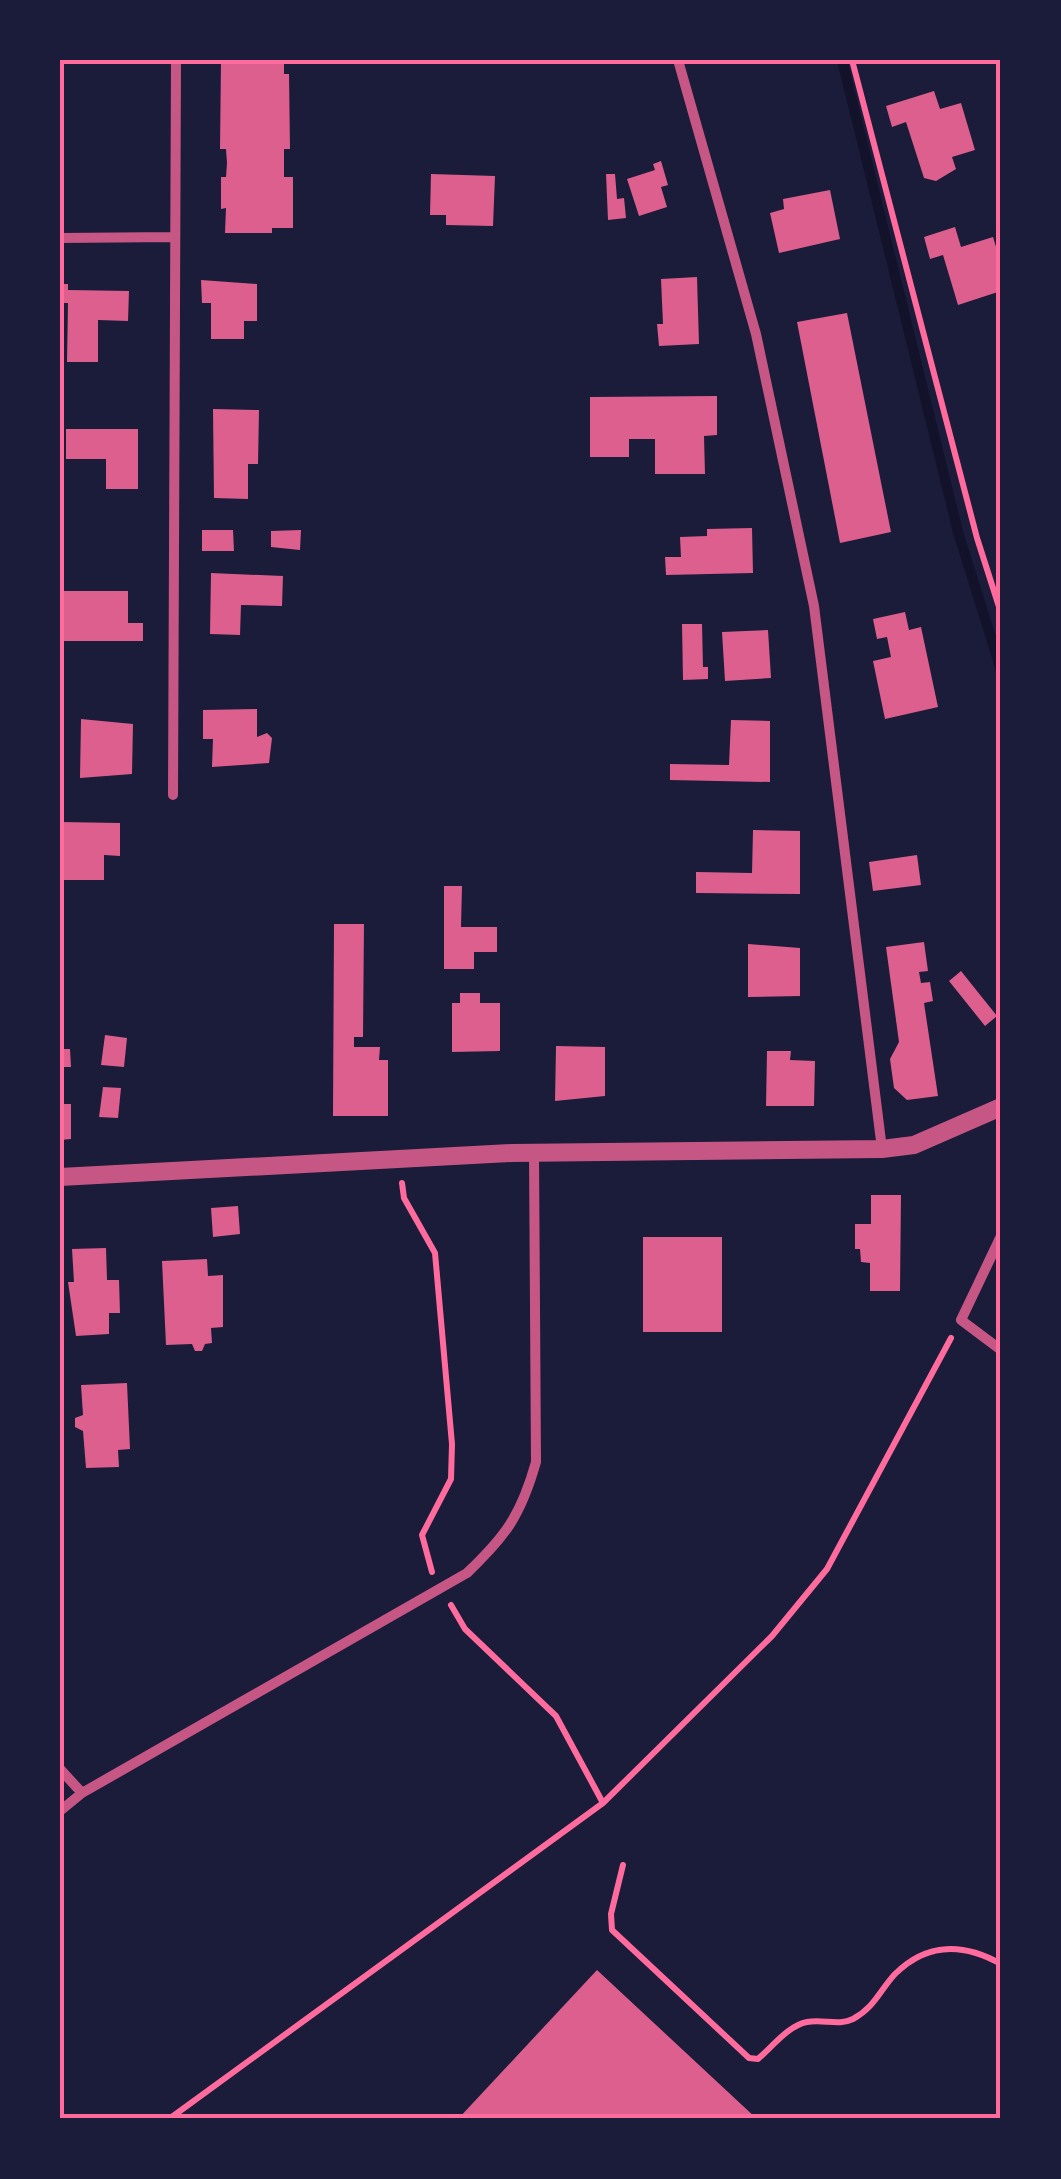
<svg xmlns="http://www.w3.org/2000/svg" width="1061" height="2179" font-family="'Titillium Web',sans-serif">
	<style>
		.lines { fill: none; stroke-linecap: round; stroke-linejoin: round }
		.stream { stroke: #12122b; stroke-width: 10 }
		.building { fill: #dd5f8e }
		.path { stroke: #ff6b9d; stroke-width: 6 }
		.minor { stroke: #c65784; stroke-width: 10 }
		.tertiary { stroke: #c65784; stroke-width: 18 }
		.neatline { fill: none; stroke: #ff6b9d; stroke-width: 4 }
	</style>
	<rect width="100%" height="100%" fill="#1b1b3a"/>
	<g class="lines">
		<!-- stream -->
		<path class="stream" d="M 842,60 L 958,532 L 1001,670"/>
	</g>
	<!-- building -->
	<path class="building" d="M 221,60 L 284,60 L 284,74 L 289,74 L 290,149 L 284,149 L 284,177 L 293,177 L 293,228 L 272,228 L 272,233 L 225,233 L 226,208 L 221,209 L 221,177 L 226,177 L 227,163 L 226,149 L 220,149 Z
		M 934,91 L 940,109 L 961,103 L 975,150 L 952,157 L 956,169 L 936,181 L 924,178 L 906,122 L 892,127 L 886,106 Z
		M 661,161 L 668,185 L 661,187 L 667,207 L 639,216 L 627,179 L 655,170 L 653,164 Z
		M 431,174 L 495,176 L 493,226 L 446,225 L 446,215 L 430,215 Z
		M 606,174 L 615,174 L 617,199 L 624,198 L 626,218 L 608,220 Z
		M 830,190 L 840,239 L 779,253 L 770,213 L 784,209 L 783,199 Z
		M 955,227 L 961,247 L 993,237 L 1001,263 L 1001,291 L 958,305 L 943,255 L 930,259 L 924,237 Z
		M 697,277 L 699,344 L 659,346 L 657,324 L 663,324 L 661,279 Z
		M 201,280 L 257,284 L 257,321 L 244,321 L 244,339 L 211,339 L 211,303 L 202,303 Z
		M 63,284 L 68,284 L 68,290 L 129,291 L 128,321 L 98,320 L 98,362 L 67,362 L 68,303 L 62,303 Z
		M 847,313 L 891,532 L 840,543 L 797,322 Z
		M 717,396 L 717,435 L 704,436 L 705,474 L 655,474 L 655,439 L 629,439 L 629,457 L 590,457 L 590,397 Z
		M 213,409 L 259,410 L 258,464 L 248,464 L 248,499 L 214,498 Z
		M 66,429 L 138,429 L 138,489 L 106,489 L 106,459 L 66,459 Z
		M 752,528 L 753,573 L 666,575 L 665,557 L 681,557 L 680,537 L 707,536 L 707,529 Z
		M 202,530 L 233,530 L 234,551 L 202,551 Z
		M 301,530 L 300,550 L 271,547 L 271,531 Z
		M 211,573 L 283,576 L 282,606 L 241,605 L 240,635 L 210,634 Z
		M 60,591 L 128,591 L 128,623 L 143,623 L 143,641 L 60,641 Z
		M 905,612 L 909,630 L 921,627 L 938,707 L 885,719 L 873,661 L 891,657 L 887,637 L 877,639 L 873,619 Z
		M 682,624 L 702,624 L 703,667 L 708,667 L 708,679 L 683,680 Z
		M 768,630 L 771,678 L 725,681 L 722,632 Z
		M 257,709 L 257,737 L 267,733 L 272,738 L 269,763 L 212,767 L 213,739 L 203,739 L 203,710 Z
		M 81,719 L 133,724 L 132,774 L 80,778 Z
		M 731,720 L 770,721 L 770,782 L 670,780 L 670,764 L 729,765 Z
		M 60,822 L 120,823 L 120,856 L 104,855 L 104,880 L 60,880 Z
		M 753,830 L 800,831 L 800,894 L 696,893 L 696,872 L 752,873 Z
		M 917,855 L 921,885 L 873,891 L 869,862 Z
		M 444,886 L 462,886 L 461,927 L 497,927 L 497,952 L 474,952 L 474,969 L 444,969 Z
		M 334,924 L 364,924 L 363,1037 L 354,1037 L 354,1047 L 380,1047 L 379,1060 L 388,1060 L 388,1116 L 333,1116 Z
		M 924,942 L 928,971 L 919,972 L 921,983 L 930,982 L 933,1001 L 924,1003 L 938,1096 L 907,1100 L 894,1088 L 890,1059 L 899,1042 L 886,947 Z
		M 748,944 L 800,948 L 800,996 L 748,997 Z
		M 961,971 L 997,1016 L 985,1026 L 949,981 Z
		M 460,993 L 480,993 L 480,1003 L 500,1003 L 500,1051 L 452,1052 L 452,1003 L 460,1003 Z
		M 105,1035 L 127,1038 L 124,1067 L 101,1065 Z
		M 556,1046 L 605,1047 L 605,1096 L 555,1101 Z
		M 60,1049 L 70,1049 L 71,1067 L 60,1067 Z
		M 767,1051 L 791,1051 L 790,1060 L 815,1061 L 814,1106 L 766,1106 Z
		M 103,1087 L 121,1088 L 118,1118 L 99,1117 Z
		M 60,1104 L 71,1104 L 71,1139 L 60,1140 Z
		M 871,1195 L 901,1195 L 900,1291 L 870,1291 L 870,1263 L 861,1262 L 860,1249 L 855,1249 L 855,1224 L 871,1224 Z
		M 238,1206 L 240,1234 L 213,1237 L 211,1208 Z
		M 643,1237 L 722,1237 L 722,1332 L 643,1332 Z
		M 106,1248 L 107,1280 L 119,1280 L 120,1313 L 109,1313 L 109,1334 L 76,1336 L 68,1282 L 74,1282 L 72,1249 Z
		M 207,1259 L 208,1276 L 223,1275 L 223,1327 L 211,1328 L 212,1343 L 205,1344 L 202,1351 L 195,1351 L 192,1344 L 166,1345 L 162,1261 Z
		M 127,1383 L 130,1449 L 118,1450 L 119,1467 L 86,1468 L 83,1431 L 75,1427 L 75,1418 L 83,1415 L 81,1385 Z
		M 597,1970 L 757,2119 L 458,2119 Z"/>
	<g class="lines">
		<!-- path -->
		<path class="path" d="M 852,60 L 977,538 L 1001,613
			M 402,1183 L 404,1198 L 435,1253 L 452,1444 L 451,1479 L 422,1535 L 432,1572
			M 451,1605 L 465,1629 L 556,1716 L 603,1803
			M 623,1865 L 611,1914 L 612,1930 L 749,2058 L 758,2059 C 772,2047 789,2025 807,2022 C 823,2019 839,2026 853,2019 C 875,2007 880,1990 895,1974 C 927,1942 964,1943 1001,1964
			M 169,2119 L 603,1803 L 772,1636 L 827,1569 L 951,1338"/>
		<!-- minor -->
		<path class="minor" d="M 678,60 L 756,334 L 814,606 L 882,1149
			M 60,238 L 174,237
			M 173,795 L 176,60
			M 1001,1236 L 961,1320 L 1001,1350
			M 60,1769 L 82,1793
			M 60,1811 L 82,1793 L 467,1573 C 506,1536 521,1515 536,1462 L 534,1153"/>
		<!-- tertiary -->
		<path class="tertiary" d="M 60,1177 L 512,1153 L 882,1149 L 914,1145 L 1001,1107"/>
	</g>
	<!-- border -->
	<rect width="1061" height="2179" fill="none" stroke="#1b1b3a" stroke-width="125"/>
	<rect x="62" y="62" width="936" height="2054" class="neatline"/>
</svg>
